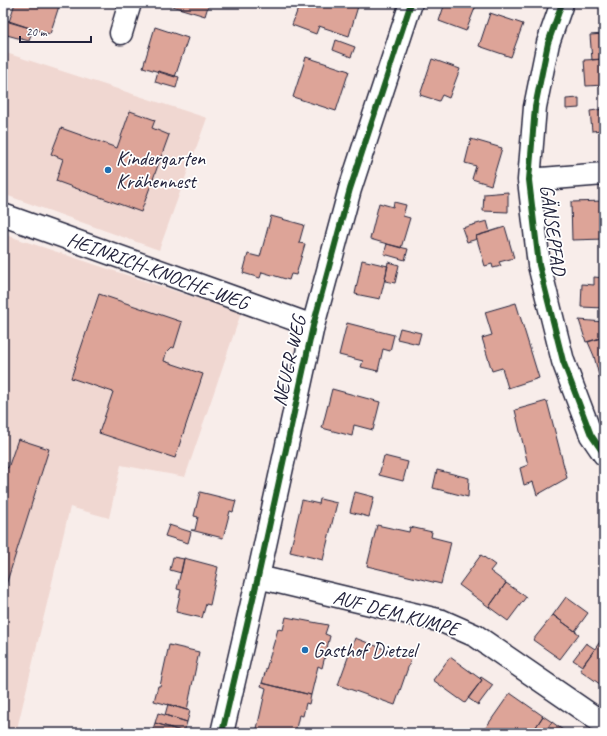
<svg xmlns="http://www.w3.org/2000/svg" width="607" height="736" font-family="Caveat,sans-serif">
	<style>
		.built { fill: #f0d7d1 }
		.building { fill: #dda498; stroke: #22223b }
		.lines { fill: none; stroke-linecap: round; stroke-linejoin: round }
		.minor-casing { stroke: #22223b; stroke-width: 25 }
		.minor { stroke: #fff; stroke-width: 22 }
		.cycleway-casing { stroke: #fff; stroke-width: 8 }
		.cycleway { stroke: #1b5e20; stroke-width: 6 }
		.poi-dot { fill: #1f6fb2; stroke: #fff; stroke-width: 1.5 }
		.labels { text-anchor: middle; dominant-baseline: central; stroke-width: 3.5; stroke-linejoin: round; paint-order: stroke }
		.poi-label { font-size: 20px; fill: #22223b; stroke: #fff; text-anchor: start }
		.street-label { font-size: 20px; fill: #22223b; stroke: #fff }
	</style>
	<rect width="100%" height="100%" fill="#f8edea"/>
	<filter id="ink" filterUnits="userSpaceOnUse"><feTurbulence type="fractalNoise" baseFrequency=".025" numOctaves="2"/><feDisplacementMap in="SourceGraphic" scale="8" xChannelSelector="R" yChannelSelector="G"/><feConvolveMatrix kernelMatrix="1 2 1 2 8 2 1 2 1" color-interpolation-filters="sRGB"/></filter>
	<g filter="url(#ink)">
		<!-- built -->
		<path class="built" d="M 3,52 L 207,118 L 159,250 L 3,194 Z
			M 3,234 L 241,313 L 185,477 L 121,465 L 109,518 L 70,507 L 16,733 L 3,733 Z"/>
		<!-- building -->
		<path class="building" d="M 15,3 L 60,3 L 50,34 L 9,22 Z
			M 162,3 L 209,3 L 205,16 Z
			M 300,3 L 316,3 L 322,5 L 322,3 L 359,3 L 349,36 L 319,26 L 316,34 L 292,25 Z
			M 445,3 L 477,3 L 466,31 L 439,21 Z
			M 490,13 L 523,24 L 511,57 L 479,46 Z
			M 3,19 L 33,29 L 29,41 L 3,34 Z
			M 155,27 L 188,38 L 175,77 L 143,67 Z
			M 604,34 L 604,59 L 592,60 L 590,35 Z
			M 336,40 L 355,47 L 351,57 L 333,50 Z
			M 306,57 L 349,71 L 336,111 L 293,97 Z
			M 432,59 L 460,69 L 449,98 L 442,95 L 439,101 L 420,95 Z
			M 604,59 L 604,85 L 586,86 L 584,60 Z
			M 158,71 L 179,77 L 176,88 L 155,82 Z
			M 579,98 L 579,108 L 566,109 L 566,99 Z
			M 604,109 L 604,150 L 603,150 L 602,130 L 592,131 L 590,111 Z
			M 130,111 L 155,120 L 152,128 L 169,135 L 141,212 L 56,181 L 63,159 L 51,154 L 61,128 L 117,148 Z
			M 471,139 L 502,148 L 491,185 L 472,179 L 476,166 L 465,163 Z
			M 508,192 L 508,212 L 483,211 L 484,194 Z
			M 604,201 L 604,239 L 572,240 L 571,202 Z
			M 394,202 L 406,205 L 403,216 L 410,218 L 401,248 L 370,239 L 379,203 L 393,207 Z
			M 271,216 L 304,225 L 299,243 L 305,244 L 296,275 L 291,274 L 289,280 L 262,272 L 260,278 L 243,273 L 248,254 L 260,257 Z
			M 487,221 L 490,232 L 476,236 L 477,239 L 467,242 L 462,228 Z
			M 505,227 L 514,258 L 499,262 L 501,266 L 493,268 L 492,264 L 485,266 L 476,236 Z
			M 387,244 L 408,249 L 405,260 L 384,254 Z
			M 362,260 L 388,266 L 380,299 L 355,294 Z
			M 388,262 L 399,265 L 395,283 L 385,281 Z
			M 594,277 L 604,278 L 604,308 L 581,307 L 582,284 L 594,285 Z
			M 99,294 L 182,322 L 174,348 L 172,347 L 166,353 L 164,361 L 203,374 L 175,458 L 99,433 L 113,392 L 71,378 Z
			M 516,303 L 539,378 L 508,388 L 502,368 L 492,371 L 482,338 L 492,335 L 485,312 Z
			M 602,308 L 604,308 L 604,322 L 602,321 Z
			M 579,320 L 604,322 L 604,337 L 586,342 Z
			M 347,323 L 394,335 L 390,351 L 383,349 L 378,371 L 361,367 L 363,361 L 339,355 Z
			M 400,328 L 421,333 L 418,344 L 397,339 Z
			M 604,337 L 604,396 L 594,356 L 588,342 Z
			M 332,389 L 380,402 L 373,430 L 354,425 L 352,436 L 322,428 Z
			M 547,401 L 567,478 L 537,495 L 533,482 L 524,485 L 520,468 L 528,465 L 515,410 Z
			M 18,439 L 49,449 L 4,591 L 3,466 L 8,468 Z
			M 384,456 L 408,462 L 403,481 L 379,475 Z
			M 437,470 L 469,478 L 468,497 L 433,488 Z
			M 200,492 L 236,501 L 233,512 L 230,511 L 223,538 L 191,530 L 195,530 L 198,517 L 194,516 Z
			M 355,492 L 374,497 L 369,517 L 350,512 Z
			M 320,499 L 337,503 L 323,560 L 290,552 L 302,500 L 319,504 Z
			M 169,525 L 191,532 L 188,543 L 165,536 Z
			M 377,525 L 409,532 L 410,527 L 432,532 L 431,537 L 451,542 L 441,584 L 367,566 Z
			M 481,555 L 495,565 L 490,571 L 506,583 L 489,607 L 459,585 Z
			M 173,557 L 184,559 L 181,573 L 170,570 Z
			M 184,558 L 218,567 L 210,605 L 206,604 L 202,618 L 176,612 L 181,590 L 177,589 Z
			M 506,583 L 526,597 L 508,621 L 489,607 Z
			M 566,597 L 588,613 L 575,631 L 553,615 Z
			M 553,615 L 579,634 L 560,659 L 533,640 Z
			M 286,617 L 328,625 L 325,634 L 330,636 L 322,668 L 318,666 L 311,695 L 262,683 L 278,629 L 283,630 Z
			M 604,636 L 604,687 L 580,670 Z
			M 355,638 L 411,659 L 395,705 L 338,685 Z
			M 586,643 L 595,649 L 582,666 L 573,660 Z
			M 169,645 L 199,652 L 187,710 L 154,701 L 158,686 L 160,686 Z
			M 450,657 L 482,680 L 465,703 L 433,680 Z
			M 481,677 L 493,685 L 478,705 L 468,698 L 482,680 L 480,678 Z
			M 262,683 L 311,695 L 309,704 L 306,703 L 303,716 L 299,715 L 295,733 L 256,733 L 266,688 L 261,686 Z
			M 510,693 L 543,716 L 532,733 L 482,733 Z
			M 168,704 L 190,711 L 187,722 L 165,715 Z
			M 158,713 L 187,722 L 184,732 L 155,723 Z
			M 543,716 L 552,722 L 544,733 L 532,733 Z
			M 552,722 L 567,733 L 544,733 Z
			M 155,723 L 184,732 L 184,733 L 142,733 L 143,729 L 152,732 Z"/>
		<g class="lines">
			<!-- minor casing -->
			<g class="minor-casing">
				<path id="minor" d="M 562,3 L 548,43 L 535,107 L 529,180 L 539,265 L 563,361 L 591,435 L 604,454
					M 121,33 L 130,3
					M 529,180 L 604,174
					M 3,215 L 313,326
					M 258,577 L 442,621 L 476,636 L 604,724
					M 222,733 L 258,577 L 313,326 L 350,189 L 411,3"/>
			</g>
			<!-- minor -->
			<use href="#minor" class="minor"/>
			<!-- cycleway casing -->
			<g class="cycleway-casing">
				<path id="cycleway" d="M 562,3 L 548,43 L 535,107 L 529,180 L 539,265 L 563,361 L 591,435 L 604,454
					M 222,733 L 258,577 L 313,326 L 350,189 L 411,3"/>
			</g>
			<!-- cycleway -->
			<use href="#cycleway" class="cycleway"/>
		</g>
	</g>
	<!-- markers -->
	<g class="poi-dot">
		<circle cx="108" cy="170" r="4"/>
		<circle cx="305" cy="650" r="4"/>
	</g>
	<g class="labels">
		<!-- poi labels -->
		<g class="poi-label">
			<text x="116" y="158">Kindergarten<tspan x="116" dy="23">Krähennest</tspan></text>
			<text x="313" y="650">Gasthof Dietzel</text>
		</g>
		<!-- street labels -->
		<g class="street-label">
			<text transform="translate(553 230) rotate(82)">GÄNSEPFAD</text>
			<text transform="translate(158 271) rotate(20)">HEINRICH-KNOCHE-WEG</text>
			<text transform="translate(289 361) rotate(-77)">NEUER WEG</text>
			<text transform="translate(396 613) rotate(15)">AUF DEM KUMPE</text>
		</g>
	</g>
	<!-- margin -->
	<rect width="607" height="736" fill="none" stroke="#fff" stroke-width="16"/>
	<rect x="8" y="8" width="591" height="720" fill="none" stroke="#22223b" stroke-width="1.5" filter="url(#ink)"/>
	<!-- scale -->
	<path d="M20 36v6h71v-6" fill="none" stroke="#22223b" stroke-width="2"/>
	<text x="26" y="36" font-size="12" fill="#22223b" stroke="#ffffff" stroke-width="3" paint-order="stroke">20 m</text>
</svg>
